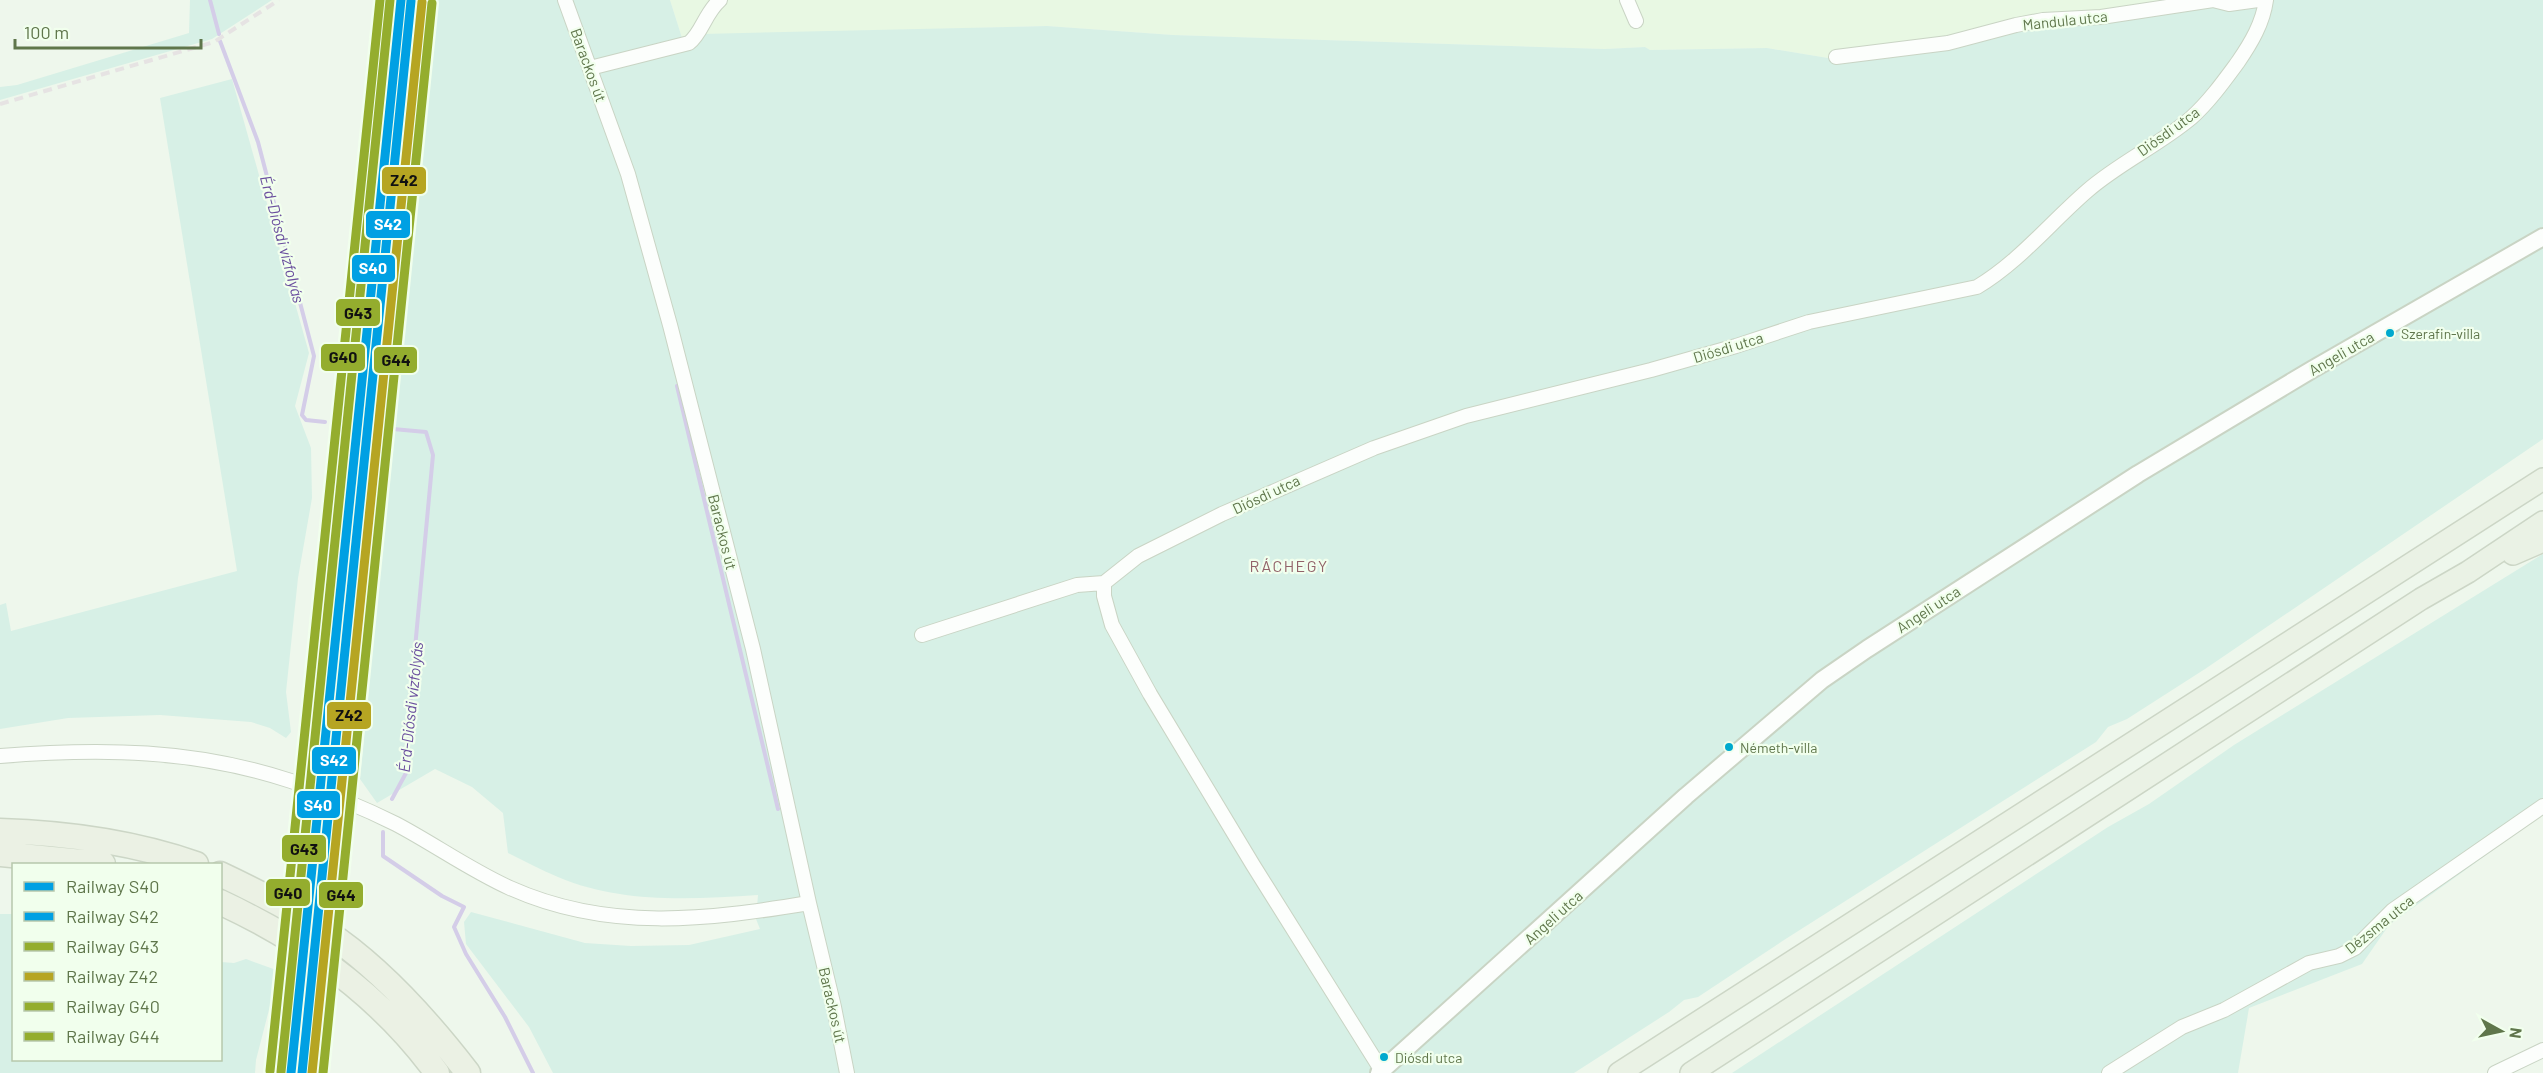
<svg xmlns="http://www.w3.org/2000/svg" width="2543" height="1073" font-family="Barlow,sans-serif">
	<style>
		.residential { fill: #e8f8e3 }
		.green { fill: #d7f0e6 }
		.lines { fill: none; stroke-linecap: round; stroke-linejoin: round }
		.stream { stroke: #d4cde8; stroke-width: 4 }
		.minor-casing { stroke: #c9d4c4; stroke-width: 16 }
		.tertiary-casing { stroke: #c9d4c4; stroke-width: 20 }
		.trunk-casing { stroke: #ccd6c6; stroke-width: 24 }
		.motorway-casing { stroke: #ccd6c6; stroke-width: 27 }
		.minor { stroke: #fcfefc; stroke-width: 14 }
		.tertiary { stroke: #fcfefc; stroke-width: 16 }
		.trunk { stroke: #eaf2e5; stroke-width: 21 }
		.motorway { stroke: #ebf1e4; stroke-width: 24 }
		.rail { stroke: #e6e3e3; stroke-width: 4; stroke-dasharray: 9 6; stroke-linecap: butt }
		.rail-1-casing { stroke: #f1ffed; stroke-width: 14 }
		.rail-2-casing { stroke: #f1ffed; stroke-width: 14 }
		.rail-3-casing { stroke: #f1ffed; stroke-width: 14 }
		.rail-4-casing { stroke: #f1ffed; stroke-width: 14 }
		.rail-5-casing { stroke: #f1ffed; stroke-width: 14 }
		.rail-6-casing { stroke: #f1ffed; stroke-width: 14 }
		.rail-1 { stroke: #00a0e3; stroke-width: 9 }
		.rail-2 { stroke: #00a0e3; stroke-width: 9 }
		.rail-3 { stroke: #94ad2e; stroke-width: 9 }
		.rail-4 { stroke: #b6a522; stroke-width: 9 }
		.rail-5 { stroke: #94ad2e; stroke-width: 9 }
		.rail-6 { stroke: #94ad2e; stroke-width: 9 }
		.bus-dot { fill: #00a9ce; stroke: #f1ffed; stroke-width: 2 }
		.labels { text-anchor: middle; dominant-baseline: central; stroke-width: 4.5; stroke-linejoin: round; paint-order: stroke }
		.bus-label { font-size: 14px; fill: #5f764b; stroke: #f1ffed; text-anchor: start }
		.street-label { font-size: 15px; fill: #5f764b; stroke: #f1ffed }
		.water-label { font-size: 16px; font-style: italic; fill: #6a4e9e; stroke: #f1ffed }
		.neighbourhood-label { font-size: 16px; letter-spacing: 1.5px; fill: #92636a; stroke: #f1ffed }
		.line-badge { stroke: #f1ffed; stroke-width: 2 }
		.badge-label { font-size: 16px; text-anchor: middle; font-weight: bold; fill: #fff }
		.pale-badge-label { font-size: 16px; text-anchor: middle; font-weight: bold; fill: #111 }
	</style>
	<rect width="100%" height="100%" fill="#eef7ec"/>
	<!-- residential -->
	<path class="residential" d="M 670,0 L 2258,0 L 1834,59 L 1767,48 L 1650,50 L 1645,47 L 1605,49 L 1173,35 L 1047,26 L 818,32 L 683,41 Z"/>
	<!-- green -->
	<path class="green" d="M 190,0 L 272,0 L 212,39 L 0,100 L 0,87 L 17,85 L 189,33 Z
		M 424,0 L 670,0 L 683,41 L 702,34 L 1047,26 L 1173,35 L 1605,49 L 1645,47 L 1650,50 L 1767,48 L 1834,59 L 2016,25 L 2258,0 L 2543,0 L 2543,439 L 2205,669 L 2127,719 L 2108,727 L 2096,742 L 1784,940 L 1698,997 L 1684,1000 L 1669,1012 L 1574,1073 L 553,1073 L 529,1027 L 466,944 L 464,922 L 471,912 L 585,943 L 631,946 L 689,945 L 760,929 L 756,919 L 758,895 C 691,899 621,904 558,877 C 541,870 525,861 508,853 L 503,813 L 472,787 L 435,769 L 377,803 L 360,779 L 397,384 L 398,242 Z
		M 232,79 L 309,353 L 295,406 L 311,448 L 312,498 L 298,578 L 286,692 L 291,732 L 286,738 L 270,728 L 251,722 L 160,715 L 68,718 L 0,729 L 0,605 L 6,603 L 11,631 L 237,571 L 160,98 Z
		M 2543,554 L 2543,814 L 2389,925 L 2362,964 L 2249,1008 L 2238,1073 L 1732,1073 L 2108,827 L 2149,804 L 2234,745 Z
		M 0,914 L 13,914 L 14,1060 L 220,1060 L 221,962 L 234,963 L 246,959 L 279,971 L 256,1060 L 255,1073 L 0,1073 Z"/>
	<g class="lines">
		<!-- stream -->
		<path class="stream" d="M 210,0 L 219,34
			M 220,41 L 258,142 L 314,356 L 302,415 L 306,420 L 325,422
			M 677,386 L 778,809
			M 392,799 L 406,773 L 411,691 L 433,455 L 426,432 L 393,429
			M 383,832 L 383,856 L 442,896 L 464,907 L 454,927 L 466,954 L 505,1017 L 533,1073"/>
		<!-- minor casing -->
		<g class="minor-casing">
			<path id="minor" d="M 565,0 L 628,174 L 670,325 L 753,649 L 809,903 L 834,1007 L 847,1073
				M 1627,0 L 1636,21
				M 1836,57 L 1948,43 L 2016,25 L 2043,20 L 2101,17 L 2213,0 L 2229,4 L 2258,0
				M 590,68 L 689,43 C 702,33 705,13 720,0
				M 1104,583 L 1104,596 L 1112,625 L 1150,694 L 1253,865 L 1382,1071
				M 922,635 L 1077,585 L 1104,583 L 1138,556 L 1222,514 L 1374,448 L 1466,416 L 1651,370 L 1736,346 L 1809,322 L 1977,287 C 2019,262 2050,223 2087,191 C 2119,163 2159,145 2191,118 C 2209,102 2224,81 2238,62 C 2251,43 2263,23 2266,0
				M 0,756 C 101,748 194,749 291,781 C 327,793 362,807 396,824 C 434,844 470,870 510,888 C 608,932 707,920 809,903
				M 2109,1073 L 2182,1027 L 2224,1010 L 2309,963 L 2339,956 L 2355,948 L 2393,910 L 2543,806
				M 2495,1073 L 2543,1050"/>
		</g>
		<!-- tertiary casing -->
		<g class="tertiary-casing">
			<path id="tertiary" d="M 1379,1073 L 1686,796 L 1822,680 L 1867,649 L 2138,474 L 2313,369 L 2543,237"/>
		</g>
		<!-- trunk casing -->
		<g class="trunk-casing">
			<path id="trunk" d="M 2513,554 L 2543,541
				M 1619,1073 L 2543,479
				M 1691,1073 L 2421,599 L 2468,572 L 2543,522"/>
		</g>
		<!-- motorway casing -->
		<g class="motorway-casing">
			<path id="motorway" d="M 0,831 C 66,833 133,842 196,864
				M 0,854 L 103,864
				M 220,874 C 256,891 292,909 325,931 C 380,967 428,1021 468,1073
				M 220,902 C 306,942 381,996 437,1073"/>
		</g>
		<!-- minor -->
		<use href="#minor" class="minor"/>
		<!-- tertiary -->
		<use href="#tertiary" class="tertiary"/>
		<!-- trunk -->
		<use href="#trunk" class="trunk"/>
		<!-- motorway -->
		<use href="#motorway" class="motorway"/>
		<!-- rail -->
		<path class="rail" d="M 0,104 L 214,42 L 279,0
			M 366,252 L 374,164 L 376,71 L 382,0"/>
		<!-- rail-1 casing -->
		<g class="rail-1-casing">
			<path id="rail-1" d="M 291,1073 L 401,0"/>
		</g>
		<!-- rail-2 casing -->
		<g class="rail-2-casing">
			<path id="rail-2" d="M 302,1073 L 411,1"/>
		</g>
		<!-- rail-3 casing -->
		<g class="rail-3-casing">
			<path id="rail-3" d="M 281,1072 L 390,0"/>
		</g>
		<!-- rail-4 casing -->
		<g class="rail-4-casing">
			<path id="rail-4" d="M 312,1073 L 422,2"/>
		</g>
		<!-- rail-5 casing -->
		<g class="rail-5-casing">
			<path id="rail-5" d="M 270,1071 L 380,0"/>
		</g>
		<!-- rail-6 casing -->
		<g class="rail-6-casing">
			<path id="rail-6" d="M 323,1073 L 432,3"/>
		</g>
		<!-- rail-1 -->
		<use href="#rail-1" class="rail-1"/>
		<!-- rail-2 -->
		<use href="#rail-2" class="rail-2"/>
		<!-- rail-3 -->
		<use href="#rail-3" class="rail-3"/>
		<!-- rail-4 -->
		<use href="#rail-4" class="rail-4"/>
		<!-- rail-5 -->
		<use href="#rail-5" class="rail-5"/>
		<!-- rail-6 -->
		<use href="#rail-6" class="rail-6"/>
	</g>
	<!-- markers -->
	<g class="bus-dot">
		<circle cx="2390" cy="333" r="5"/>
		<circle cx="1729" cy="747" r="5"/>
		<circle cx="1384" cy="1057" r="5"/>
	</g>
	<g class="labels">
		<!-- bus labels -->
		<g class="bus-label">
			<text x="2401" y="333">Szerafin-villa</text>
			<text x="1740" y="747">Németh-villa</text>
			<text x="1395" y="1057">Diósdi utca</text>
		</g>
		<!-- street labels -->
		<g class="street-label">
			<text transform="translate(2065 20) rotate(-6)">Mandula utca</text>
			<text transform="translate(589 65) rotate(70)">Barackos út</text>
			<text transform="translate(2168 131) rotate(-36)">Diósdi utca</text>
			<text transform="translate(1728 347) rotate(-17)">Diósdi utca</text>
			<text transform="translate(2341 353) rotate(-30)">Angeli utca</text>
			<text transform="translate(1266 494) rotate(-25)">Diósdi utca</text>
			<text transform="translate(723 532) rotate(76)">Barackos út</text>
			<text transform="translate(1928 609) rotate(-33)">Angeli utca</text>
			<text transform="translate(1553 917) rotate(-42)">Angeli utca</text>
			<text transform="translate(2379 924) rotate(-39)">Dézsma utca</text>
			<text transform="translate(833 1005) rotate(77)">Barackos út</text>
		</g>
		<!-- water labels -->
		<g class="water-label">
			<text transform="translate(283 239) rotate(75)">Érd-Diósdi vízfolyás</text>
			<text transform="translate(410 707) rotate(-84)">Érd-Diósdi vízfolyás</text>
		</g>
		<!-- neighbourhood labels -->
		<g class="neighbourhood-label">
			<text x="1289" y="565">RÁCHEGY</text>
		</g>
	</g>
	<g class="line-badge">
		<rect x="381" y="166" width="46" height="29" rx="6" fill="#b6a522"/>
		<rect x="365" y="210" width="46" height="29" rx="6" fill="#00a0e3"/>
		<rect x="351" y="254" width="45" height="29" rx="6" fill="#00a0e3"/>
		<rect x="335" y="298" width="46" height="29" rx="6" fill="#94ad2e"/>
		<rect x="320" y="343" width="46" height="29" rx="6" fill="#94ad2e"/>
		<rect x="373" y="346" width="45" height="28" rx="6" fill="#94ad2e"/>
		<rect x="326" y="701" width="46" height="29" rx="6" fill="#b6a522"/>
		<rect x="311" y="746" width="46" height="29" rx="6" fill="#00a0e3"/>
		<rect x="296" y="790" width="45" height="29" rx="6" fill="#00a0e3"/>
		<rect x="281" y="834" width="46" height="29" rx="6" fill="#94ad2e"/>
		<rect x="265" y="878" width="46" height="29" rx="6" fill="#94ad2e"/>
		<rect x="318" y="881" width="46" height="28" rx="6" fill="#94ad2e"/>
	</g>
	<g class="badge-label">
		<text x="388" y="230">S42</text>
		<text x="373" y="274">S40</text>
		<text x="334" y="766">S42</text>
		<text x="318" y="811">S40</text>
	</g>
	<g class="pale-badge-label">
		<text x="404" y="186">Z42</text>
		<text x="358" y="319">G43</text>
		<text x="343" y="363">G40</text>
		<text x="396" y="366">G44</text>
		<text x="349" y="721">Z42</text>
		<text x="304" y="855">G43</text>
		<text x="288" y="899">G40</text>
		<text x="341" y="901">G44</text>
	</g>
	<!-- legend -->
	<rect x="12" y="863" width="210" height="198" fill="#f1ffed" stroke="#b7c8ac" stroke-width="1.5"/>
	<rect x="24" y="882" width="30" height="9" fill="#00a0e3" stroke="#b7c8ac" stroke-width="1.5"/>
	<text x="66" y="893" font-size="18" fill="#5f764b">Railway S40</text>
	<rect x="24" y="912" width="30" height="9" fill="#00a0e3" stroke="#b7c8ac" stroke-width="1.5"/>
	<text x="66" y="923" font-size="18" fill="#5f764b">Railway S42</text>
	<rect x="24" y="942" width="30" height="9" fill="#94ad2e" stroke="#b7c8ac" stroke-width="1.5"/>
	<text x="66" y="953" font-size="18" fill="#5f764b">Railway G43</text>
	<rect x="24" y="972" width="30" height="9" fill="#b6a522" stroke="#b7c8ac" stroke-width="1.5"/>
	<text x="66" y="983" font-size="18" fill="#5f764b">Railway Z42</text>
	<rect x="24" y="1002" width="30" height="9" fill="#94ad2e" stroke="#b7c8ac" stroke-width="1.5"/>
	<text x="66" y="1013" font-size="18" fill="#5f764b">Railway G40</text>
	<rect x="24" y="1032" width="30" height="9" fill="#94ad2e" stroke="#b7c8ac" stroke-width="1.5"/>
	<text x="66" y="1043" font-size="18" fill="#5f764b">Railway G44</text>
	<!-- north arrow -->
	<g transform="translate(2501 1031) rotate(98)" stroke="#f1ffed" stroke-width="4.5" paint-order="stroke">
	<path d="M0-4.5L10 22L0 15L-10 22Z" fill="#5f764b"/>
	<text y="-9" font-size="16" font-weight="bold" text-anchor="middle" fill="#5f764b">N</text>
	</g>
	<!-- scale -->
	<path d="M15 39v9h186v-9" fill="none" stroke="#5f764b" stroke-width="3"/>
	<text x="24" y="39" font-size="18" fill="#5f764b" stroke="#f1ffed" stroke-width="4.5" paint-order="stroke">100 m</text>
</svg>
